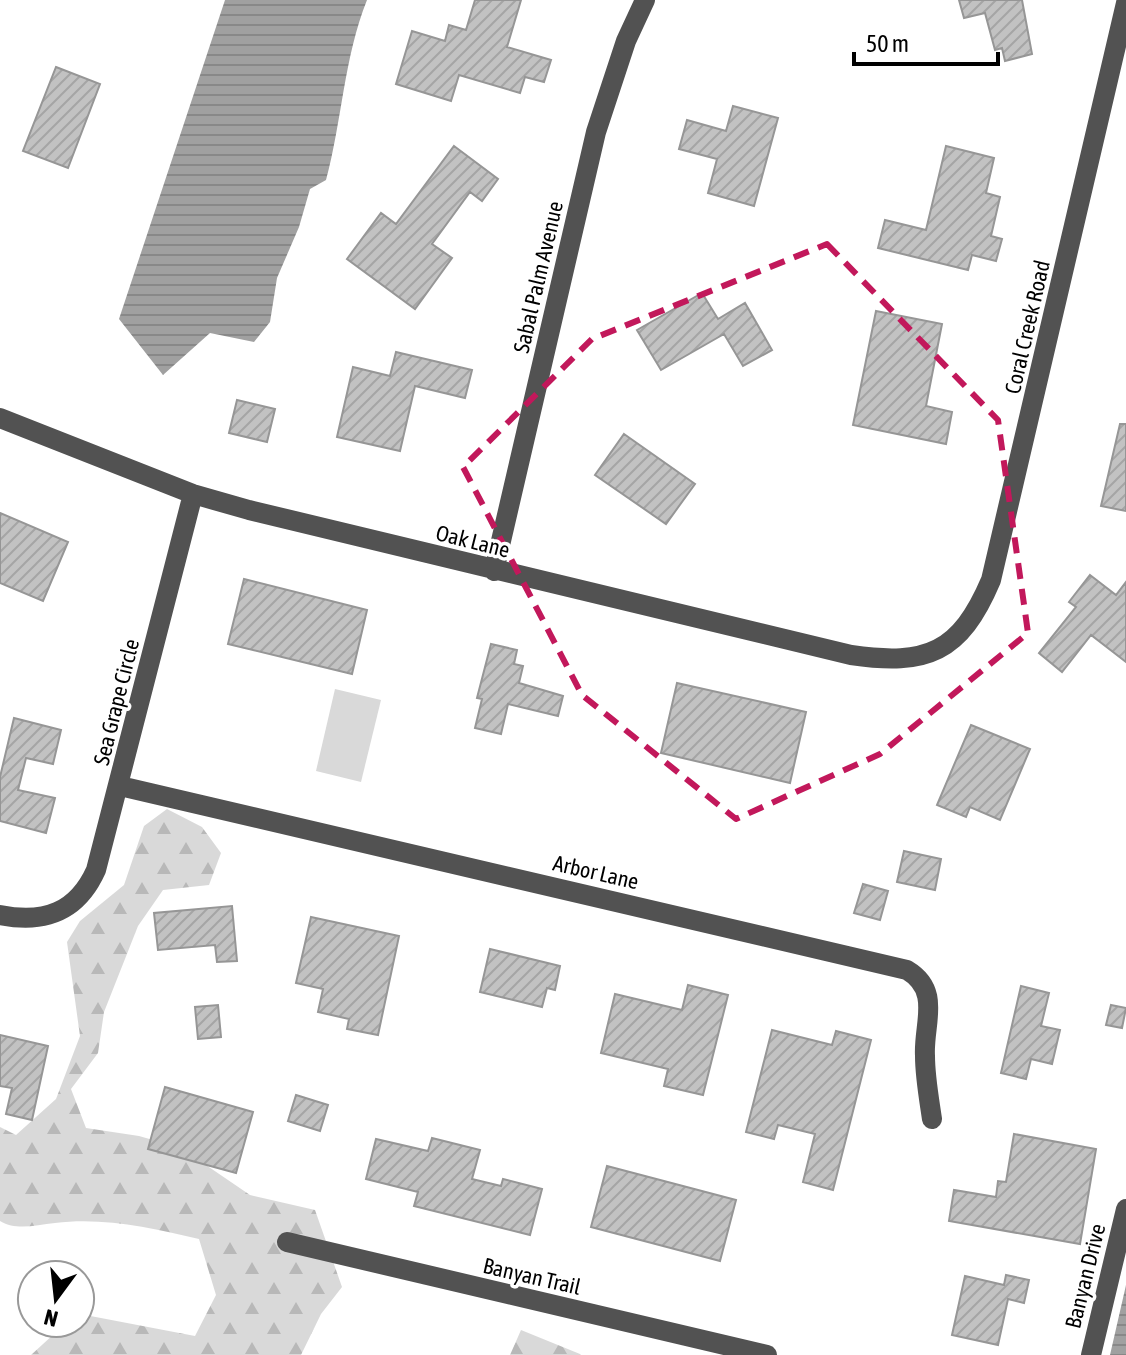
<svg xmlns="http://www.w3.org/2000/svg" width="1126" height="1355" font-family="'Asap Condensed',sans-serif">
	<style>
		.forest { fill: url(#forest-firs) }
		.garden { fill: #d9d9d9 }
		.water { fill: url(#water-rules) }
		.building { fill: url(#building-hatch); stroke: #969696; stroke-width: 2 }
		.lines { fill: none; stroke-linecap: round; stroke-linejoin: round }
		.minor { stroke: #525252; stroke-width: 20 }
		.marked { fill: none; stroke: #c2185b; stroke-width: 6; stroke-dasharray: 16 10; stroke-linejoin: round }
		.labels { text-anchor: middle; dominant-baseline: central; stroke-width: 7; stroke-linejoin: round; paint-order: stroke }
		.street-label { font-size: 22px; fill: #000; stroke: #fff }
	</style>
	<defs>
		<pattern id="forest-firs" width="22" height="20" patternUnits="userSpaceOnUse" patternTransform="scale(2)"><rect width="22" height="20" fill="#d9d9d9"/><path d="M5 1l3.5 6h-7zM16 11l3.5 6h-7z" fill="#b8b8b8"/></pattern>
		<pattern id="water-rules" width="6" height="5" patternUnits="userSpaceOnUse" patternTransform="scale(2)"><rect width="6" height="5" fill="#a0a0a0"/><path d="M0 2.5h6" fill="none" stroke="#888"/></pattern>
		<pattern id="building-hatch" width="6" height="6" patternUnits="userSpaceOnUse" patternTransform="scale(2)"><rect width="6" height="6" fill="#c2c2c2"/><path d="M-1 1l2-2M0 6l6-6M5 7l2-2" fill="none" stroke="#a5a5a5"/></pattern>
	</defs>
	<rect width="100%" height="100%" fill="#fff"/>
	<!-- forest -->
	<path class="forest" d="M 167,809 L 202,827 L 221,853 L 209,885 L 163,890 L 138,926 L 104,1012 L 98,1053 L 71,1089 L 86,1128 L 139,1136 L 181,1148 L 250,1195 L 315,1210 L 342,1287 L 321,1314 L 301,1355 L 31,1355 L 66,1323 L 80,1323 L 80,1314 L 195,1336 L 216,1295 L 199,1239 C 152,1228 104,1217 55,1223 C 35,1225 17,1231 0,1221 L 0,1127 L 16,1135 L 56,1099 L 80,1036 L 67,942 L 80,921 L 124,885 L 144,826 Z
		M 521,1330 L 580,1354 L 581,1355 L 510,1355 Z"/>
	<!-- garden -->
	<path class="garden" d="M 335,689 L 381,700 L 361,782 L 316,771 Z"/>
	<!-- water -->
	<path class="water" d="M 225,0 L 367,0 C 344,57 342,121 326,180 L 310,189 L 299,227 L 277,278 L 270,322 L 254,342 L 210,333 L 163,375 L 119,319 Z
		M 1126,1285 L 1126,1355 L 1110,1355 Z"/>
	<!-- building -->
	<path class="building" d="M 475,0 L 521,0 L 507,47 L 551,60 L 544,82 L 525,77 L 520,93 L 459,75 L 451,101 L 396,84 L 412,31 L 445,41 L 449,25 L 466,30 Z
		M 959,0 L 1022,0 L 1032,54 L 1005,61 L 1002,48 L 995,50 L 985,13 L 964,18 Z
		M 56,67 L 100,84 L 68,168 L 23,151 Z
		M 733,106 L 778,118 L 754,206 L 708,193 L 717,159 L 679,149 L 687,120 L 726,131 Z
		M 454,146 L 498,179 L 482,201 L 470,192 L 432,244 L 452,258 L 415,309 L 347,259 L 381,213 L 396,224 Z
		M 946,146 L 994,158 L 986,193 L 1000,197 L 991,236 L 1002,239 L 996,261 L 972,255 L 968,270 L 878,248 L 885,220 L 926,230 Z
		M 702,293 L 718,319 L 745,303 L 772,350 L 743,366 L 724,334 L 661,370 L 637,330 Z
		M 876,311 L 942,324 L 926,406 L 952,412 L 946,444 L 853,425 Z
		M 396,352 L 472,370 L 465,398 L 415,386 L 400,451 L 337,437 L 353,367 L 390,376 Z
		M 237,400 L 275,409 L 267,442 L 229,433 Z
		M 1120,424 L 1126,424 L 1126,511 L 1101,506 Z
		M 624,434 L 695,484 L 666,524 L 595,475 Z
		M 0,513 L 68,542 L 43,601 L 0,583 Z
		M 1090,575 L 1116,595 L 1126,582 L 1126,662 L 1091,635 L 1062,672 L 1039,653 L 1076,607 L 1069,602 Z
		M 244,579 L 367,610 L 352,674 L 228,644 Z
		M 491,644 L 517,650 L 514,664 L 523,666 L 519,683 L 563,696 L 558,716 L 508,704 L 501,734 L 475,728 L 482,699 L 477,698 Z
		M 677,683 L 806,712 L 790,783 L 661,753 Z
		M 14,718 L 61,730 L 53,764 L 26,758 L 18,790 L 55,798 L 46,833 L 0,821 L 0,777 Z
		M 971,725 L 1030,749 L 1000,820 L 970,807 L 966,817 L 937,805 Z
		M 904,851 L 941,859 L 935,890 L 897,882 Z
		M 863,884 L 888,891 L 880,920 L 854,913 Z
		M 232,906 L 237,961 L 217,962 L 215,945 L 158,950 L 154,913 Z
		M 311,917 L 399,936 L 378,1035 L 347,1029 L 349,1019 L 318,1012 L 323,989 L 296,983 Z
		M 490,949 L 560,966 L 555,990 L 547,988 L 542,1007 L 480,992 Z
		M 688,985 L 728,995 L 703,1095 L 664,1086 L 668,1069 L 601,1053 L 615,994 L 682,1010 Z
		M 1021,986 L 1049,993 L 1041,1026 L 1060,1030 L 1052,1064 L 1031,1059 L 1026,1079 L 1001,1073 Z
		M 218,1005 L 221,1037 L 198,1039 L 195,1007 Z
		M 1111,1005 L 1126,1008 L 1122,1028 L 1106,1025 Z
		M 772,1030 L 832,1045 L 836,1031 L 871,1040 L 833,1190 L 803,1182 L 815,1134 L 778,1125 L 774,1139 L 746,1132 Z
		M 0,1035 L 48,1046 L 32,1120 L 6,1114 L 12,1088 L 0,1086 Z
		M 165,1087 L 253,1112 L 236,1173 L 148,1149 Z
		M 296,1095 L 328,1105 L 320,1131 L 288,1121 Z
		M 1014,1134 L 1096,1149 L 1080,1244 L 949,1221 L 954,1190 L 996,1197 L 998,1181 L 1006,1182 Z
		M 432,1138 L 480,1150 L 472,1179 L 501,1186 L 503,1179 L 542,1189 L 530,1235 L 414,1206 L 418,1192 L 366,1179 L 376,1139 L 428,1151 Z
		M 607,1166 L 736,1200 L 720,1261 L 591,1227 Z
		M 1006,1275 L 1029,1280 L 1024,1303 L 1008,1299 L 998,1345 L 952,1335 L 965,1276 L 1004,1285 Z"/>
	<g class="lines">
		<!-- minor -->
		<path class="minor" d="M 0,418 L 193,494 L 249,510 L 851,655 C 927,666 960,653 991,580 L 1126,3
			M 494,571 L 596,132 L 626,41 L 645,0
			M 120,786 L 907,970 C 942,991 923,1024 925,1056 C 925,1077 929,1098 932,1119
			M 0,915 C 45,924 77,912 96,870 L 193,494
			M 287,1242 L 767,1355
			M 1091,1355 L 1126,1209"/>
	</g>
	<!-- marked area -->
	<path class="marked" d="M 827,244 L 998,420 L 1028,633 L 880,754 L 736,819 L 582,695 L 463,467 L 592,339 Z"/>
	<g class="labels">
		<!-- street labels -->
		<g class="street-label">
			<text transform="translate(538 277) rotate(-77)">Sabal Palm Avenue</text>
			<text transform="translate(1027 327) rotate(-77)">Coral Creek Road</text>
			<text transform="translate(473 541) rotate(14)">Oak Lane</text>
			<text transform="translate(116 702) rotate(-76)">Sea Grape Circle</text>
			<text transform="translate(596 872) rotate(13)">Arbor Lane</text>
			<text transform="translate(532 1276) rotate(13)">Banyan Trail</text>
			<text transform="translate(1085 1276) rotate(-76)">Banyan Drive</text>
		</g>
	</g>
	<!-- north arrow -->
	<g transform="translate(56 1299) rotate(195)"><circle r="38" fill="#ffffff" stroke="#999999" stroke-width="2"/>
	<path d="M0-6L14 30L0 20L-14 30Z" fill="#000000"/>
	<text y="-12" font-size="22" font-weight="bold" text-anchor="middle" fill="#000000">N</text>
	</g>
	<!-- scale -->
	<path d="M854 52v12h144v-12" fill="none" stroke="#000000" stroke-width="4"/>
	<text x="866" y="52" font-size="24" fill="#000000" stroke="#ffffff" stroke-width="6" paint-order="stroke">50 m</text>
</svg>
